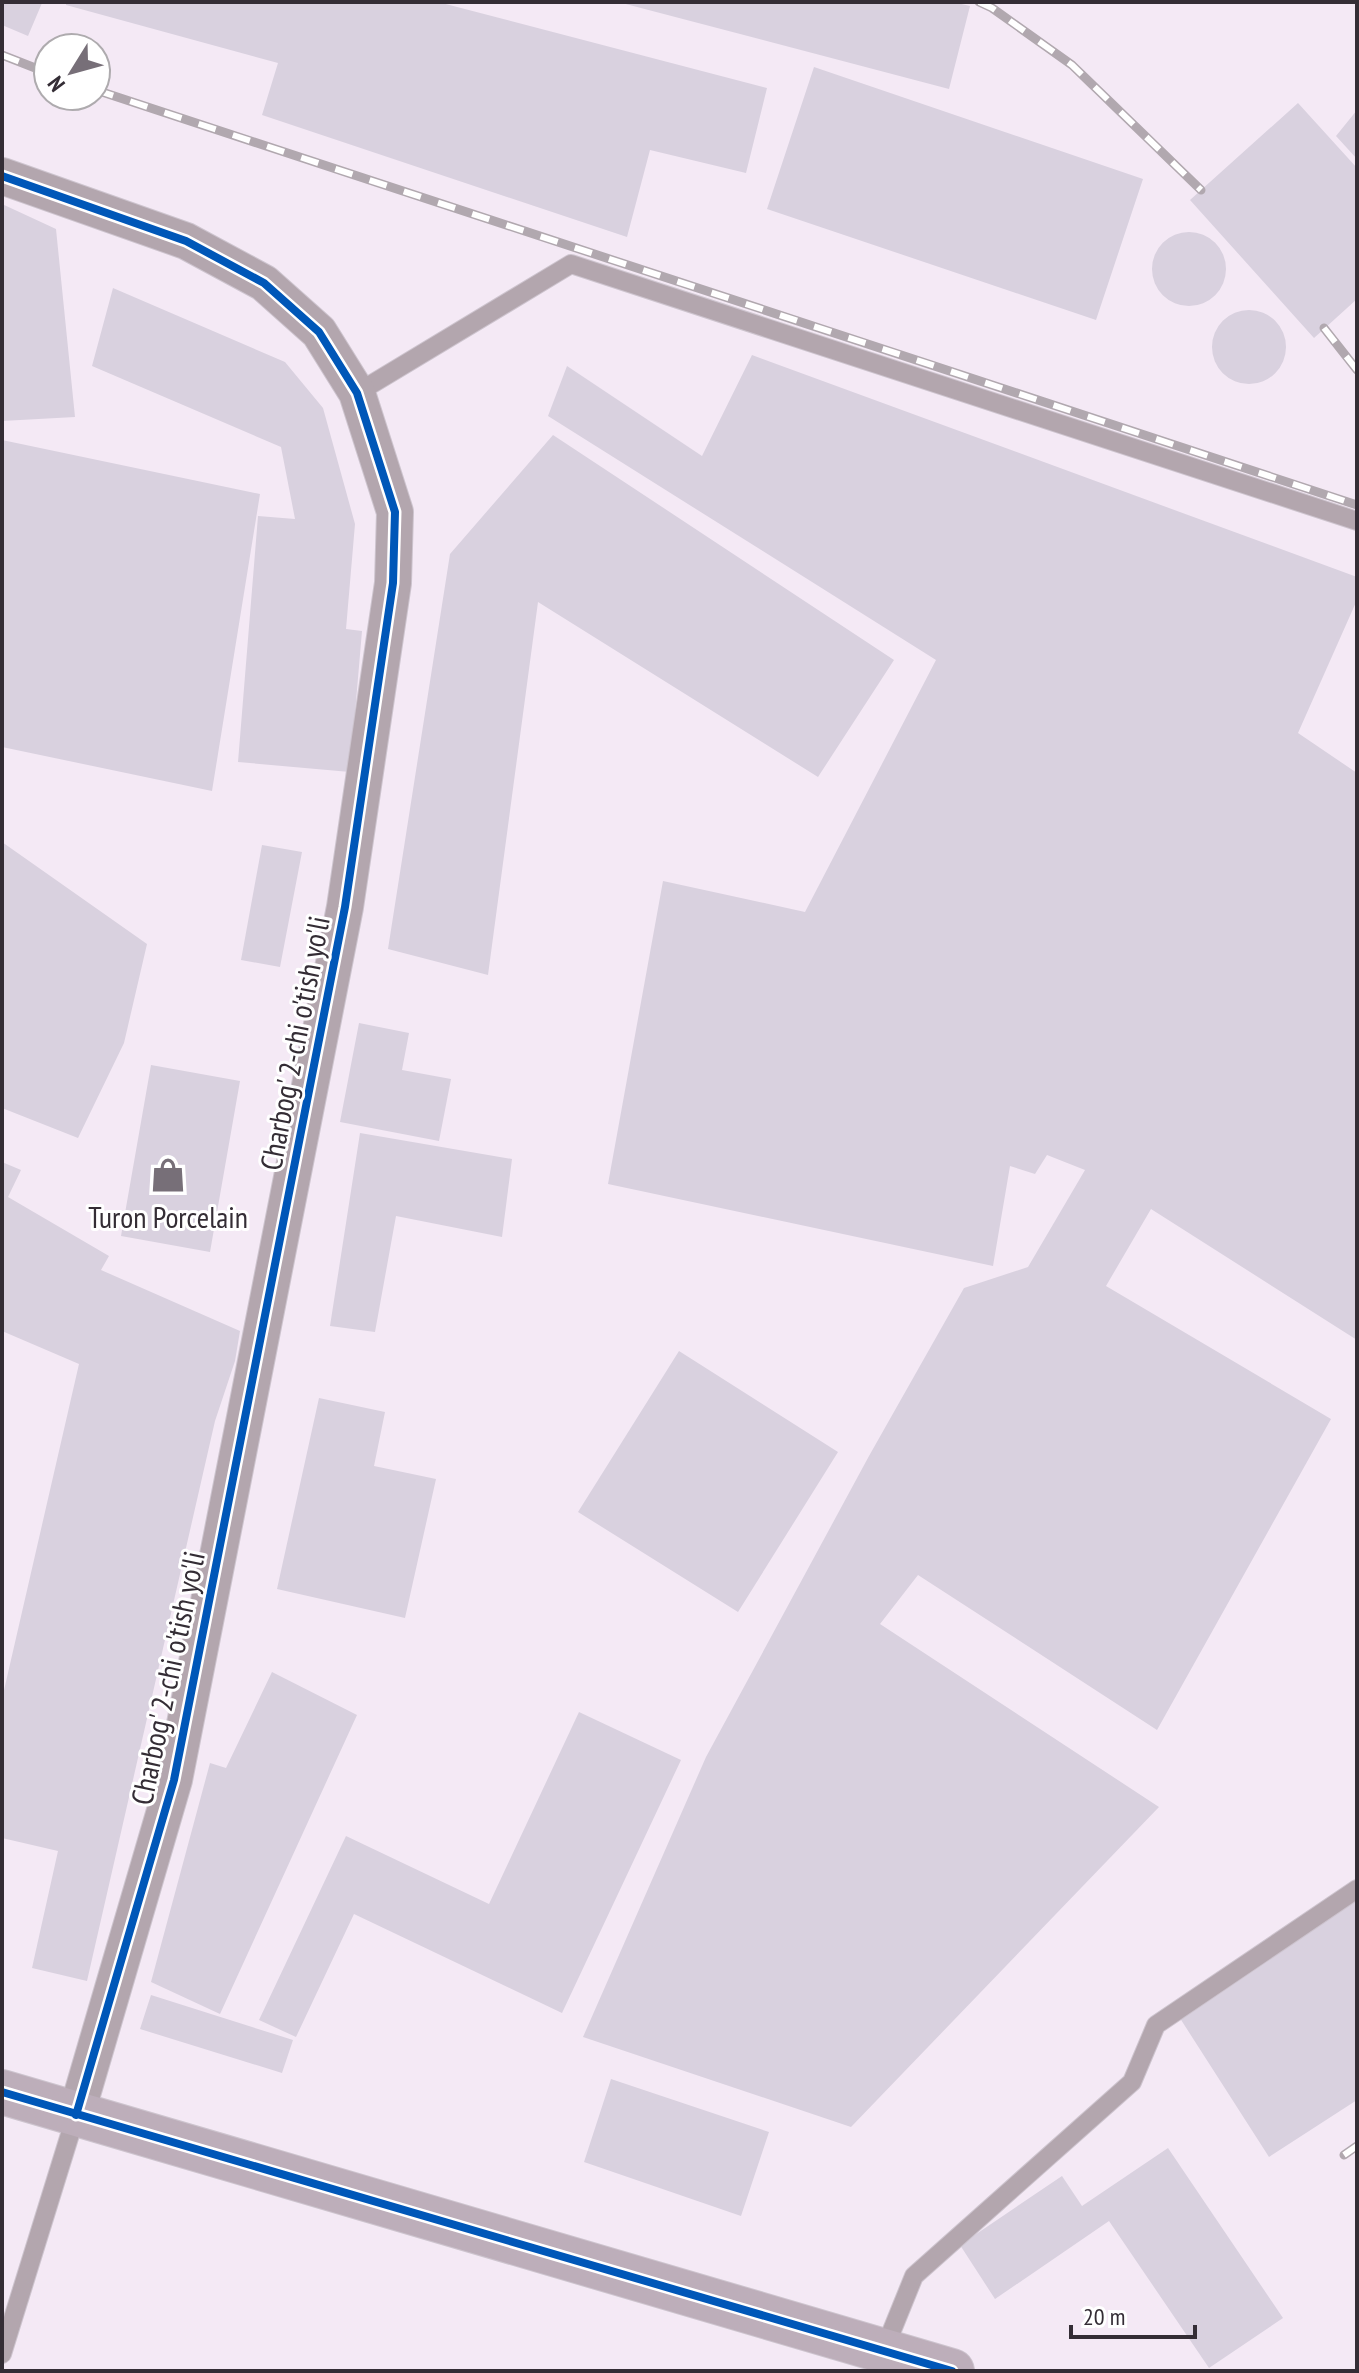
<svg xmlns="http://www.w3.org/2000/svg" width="1359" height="2373" font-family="'PT Sans Narrow',sans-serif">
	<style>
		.building { fill: #d9d1df }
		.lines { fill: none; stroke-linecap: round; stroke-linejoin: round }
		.lane-casing { stroke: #cdc4ce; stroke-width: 20 }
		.street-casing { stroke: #cdc4ce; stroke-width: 38 }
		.secondary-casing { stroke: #cdc4ce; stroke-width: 46 }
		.lane { stroke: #b3a6ae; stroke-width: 18 }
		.street { stroke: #b3a6ae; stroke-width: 36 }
		.secondary { stroke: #bdaeba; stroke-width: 44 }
		.rail-casing { stroke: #b1a8af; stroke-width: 9 }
		.rail { stroke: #fff; stroke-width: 6; stroke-dasharray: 18; stroke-linecap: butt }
		.cycleway-casing { stroke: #fff; stroke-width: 13 }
		.cycleway { stroke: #0057b8; stroke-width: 8 }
		.labels { text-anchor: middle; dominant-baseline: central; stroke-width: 6; stroke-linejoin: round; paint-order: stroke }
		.street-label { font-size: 30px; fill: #342d35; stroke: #fff }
		.poi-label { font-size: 30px; fill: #342d35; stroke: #fff }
	</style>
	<rect width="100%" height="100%" fill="#f4e9f5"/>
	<!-- building -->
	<path class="building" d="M 2,2 L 42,3 L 28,36 L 2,25 Z
		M 66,2 L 438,2 L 767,88 L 746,173 L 650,150 L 627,237 L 262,115 L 278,63 L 66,5 Z
		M 618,2 L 953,2 L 970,6 L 949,89 Z
		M 814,67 L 1143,179 L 1096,320 L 767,209 Z
		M 1298,103 L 1357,168 L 1357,299 L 1314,338 L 1190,200 Z
		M 1357,110 L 1357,159 L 1336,136 Z
		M 2,204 L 56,229 L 75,417 L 2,421 Z
		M1152 269a37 37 0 1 1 74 0a37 37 0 1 1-74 0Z
		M 113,288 L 285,362 L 323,408 L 355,524 L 346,629 L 362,631 L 350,772 L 238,762 L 258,516 L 295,519 L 281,447 L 92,366 Z
		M1212 347a37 37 0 1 1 74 0a37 37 0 1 1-74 0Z
		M 752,355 L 1357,577 L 1357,600 L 1298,733 L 1357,773 L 1357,1340 L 1151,1209 L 1106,1286 L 1331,1419 L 1157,1730 L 918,1575 L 880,1624 L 1159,1807 L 851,2127 L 583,2037 L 706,1757 L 869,1456 L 964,1288 L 1028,1267 L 1085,1170 L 1047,1155 L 1035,1174 L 1010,1166 L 993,1266 L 608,1184 L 663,881 L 805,912 L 936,660 L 548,416 L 567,366 L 702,456 Z
		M 553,435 L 894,660 L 818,777 L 538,602 L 488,975 L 388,949 L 450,554 Z
		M 2,440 L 260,494 L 212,791 L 2,747 Z
		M 2,842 L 147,944 L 124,1043 L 78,1138 L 2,1108 Z
		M 262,845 L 302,852 L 280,967 L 241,960 Z
		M 359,1023 L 409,1033 L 402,1070 L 451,1079 L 439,1141 L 340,1122 Z
		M 151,1065 L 240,1081 L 210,1252 L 121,1236 Z
		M 360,1133 L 512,1159 L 502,1237 L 396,1216 L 375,1332 L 330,1326 Z
		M 2,1162 L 21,1170 L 8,1197 L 109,1256 L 101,1270 L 240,1331 L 235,1361 L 215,1421 L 87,1981 L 32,1968 L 58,1851 L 2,1838 L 2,1699 L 79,1364 L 2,1331 Z
		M 679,1351 L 838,1452 L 738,1612 L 578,1512 Z
		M 319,1398 L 385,1412 L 374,1466 L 436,1479 L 405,1618 L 277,1589 Z
		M 272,1672 L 357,1715 L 220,2014 L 151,1982 L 210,1763 L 226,1768 Z
		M 579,1712 L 681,1760 L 562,2013 L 354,1914 L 296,2037 L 259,2020 L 346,1836 L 489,1904 Z
		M 1357,1896 L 1357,2100 L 1269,2157 L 1176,2012 Z
		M 151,1995 L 293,2040 L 282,2073 L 140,2029 Z
		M 611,2079 L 769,2132 L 741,2216 L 584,2162 Z
		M 1168,2148 L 1283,2318 L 1209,2368 L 1109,2221 L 995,2299 L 960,2245 L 1062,2176 L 1082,2206 Z"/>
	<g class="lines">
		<!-- lane casing -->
		<g class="lane-casing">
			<path id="lane" d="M 357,393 L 571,264 L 1357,521
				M 884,2350 L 914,2276 L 1132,2082 L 1156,2025 L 1357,1889
				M 2,2354 L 76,2115"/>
		</g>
		<!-- street casing -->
		<g class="street-casing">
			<path id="street" d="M 2,176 L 186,241 L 264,283 L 319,332 L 357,393 L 395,512 L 393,583 L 345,907 L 174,1780 L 76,2115"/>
		</g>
		<!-- secondary casing -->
		<g class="secondary-casing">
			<path id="secondary" d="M 2,2092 L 952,2371"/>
		</g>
		<!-- lane -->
		<use href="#lane" class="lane"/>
		<!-- street -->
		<use href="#street" class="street"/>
		<!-- secondary -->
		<use href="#secondary" class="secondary"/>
		<!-- rail casing -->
		<g class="rail-casing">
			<path id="rail" d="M 979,2 L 992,8 L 1072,65 L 1201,190
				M 2,55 L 48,73
				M 96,90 L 1357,505
				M 1324,328 L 1357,370
				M 1344,2155 L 1357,2146"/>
		</g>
		<!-- rail -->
		<use href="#rail" class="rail"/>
		<!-- cycleway casing -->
		<g class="cycleway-casing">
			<path id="cycleway" d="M 2,176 L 186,241 L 264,283 L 319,332 L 357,393 L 395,512 L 393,583 L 345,907 L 174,1780 L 76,2115
				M 2,2092 L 952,2371"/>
		</g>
		<!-- cycleway -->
		<use href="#cycleway" class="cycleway"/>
	</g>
	<!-- icons -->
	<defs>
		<g id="shop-bare" transform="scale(2.76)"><path d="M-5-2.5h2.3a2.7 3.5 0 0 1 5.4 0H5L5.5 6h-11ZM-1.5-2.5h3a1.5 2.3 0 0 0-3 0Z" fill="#776f78" stroke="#fff" stroke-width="2.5" paint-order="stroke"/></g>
	</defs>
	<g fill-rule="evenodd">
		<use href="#shop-bare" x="168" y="1175"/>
	</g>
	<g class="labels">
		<!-- street labels -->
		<g class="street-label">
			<text transform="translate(294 1043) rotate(-79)">Charbog' 2-chi o'tish yo'li</text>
			<text transform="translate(167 1678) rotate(-78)">Charbog' 2-chi o'tish yo'li</text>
		</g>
		<!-- poi labels -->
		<g class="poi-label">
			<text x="168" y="1216">Turon Porcelain</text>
		</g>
	</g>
	<!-- border -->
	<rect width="1359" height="2373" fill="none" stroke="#342d35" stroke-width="8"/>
	<!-- north arrow -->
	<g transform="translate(72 72) rotate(233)"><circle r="38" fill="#ffffff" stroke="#aeabae" stroke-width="2"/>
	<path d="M0-6L14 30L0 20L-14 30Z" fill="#776f78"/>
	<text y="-12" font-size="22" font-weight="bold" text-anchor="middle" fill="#342d35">N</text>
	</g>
	<!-- scale -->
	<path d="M1071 2325v12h124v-12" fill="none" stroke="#342d35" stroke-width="4"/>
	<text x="1083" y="2325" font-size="24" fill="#342d35" stroke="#ffffff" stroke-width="6" paint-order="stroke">20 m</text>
</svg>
